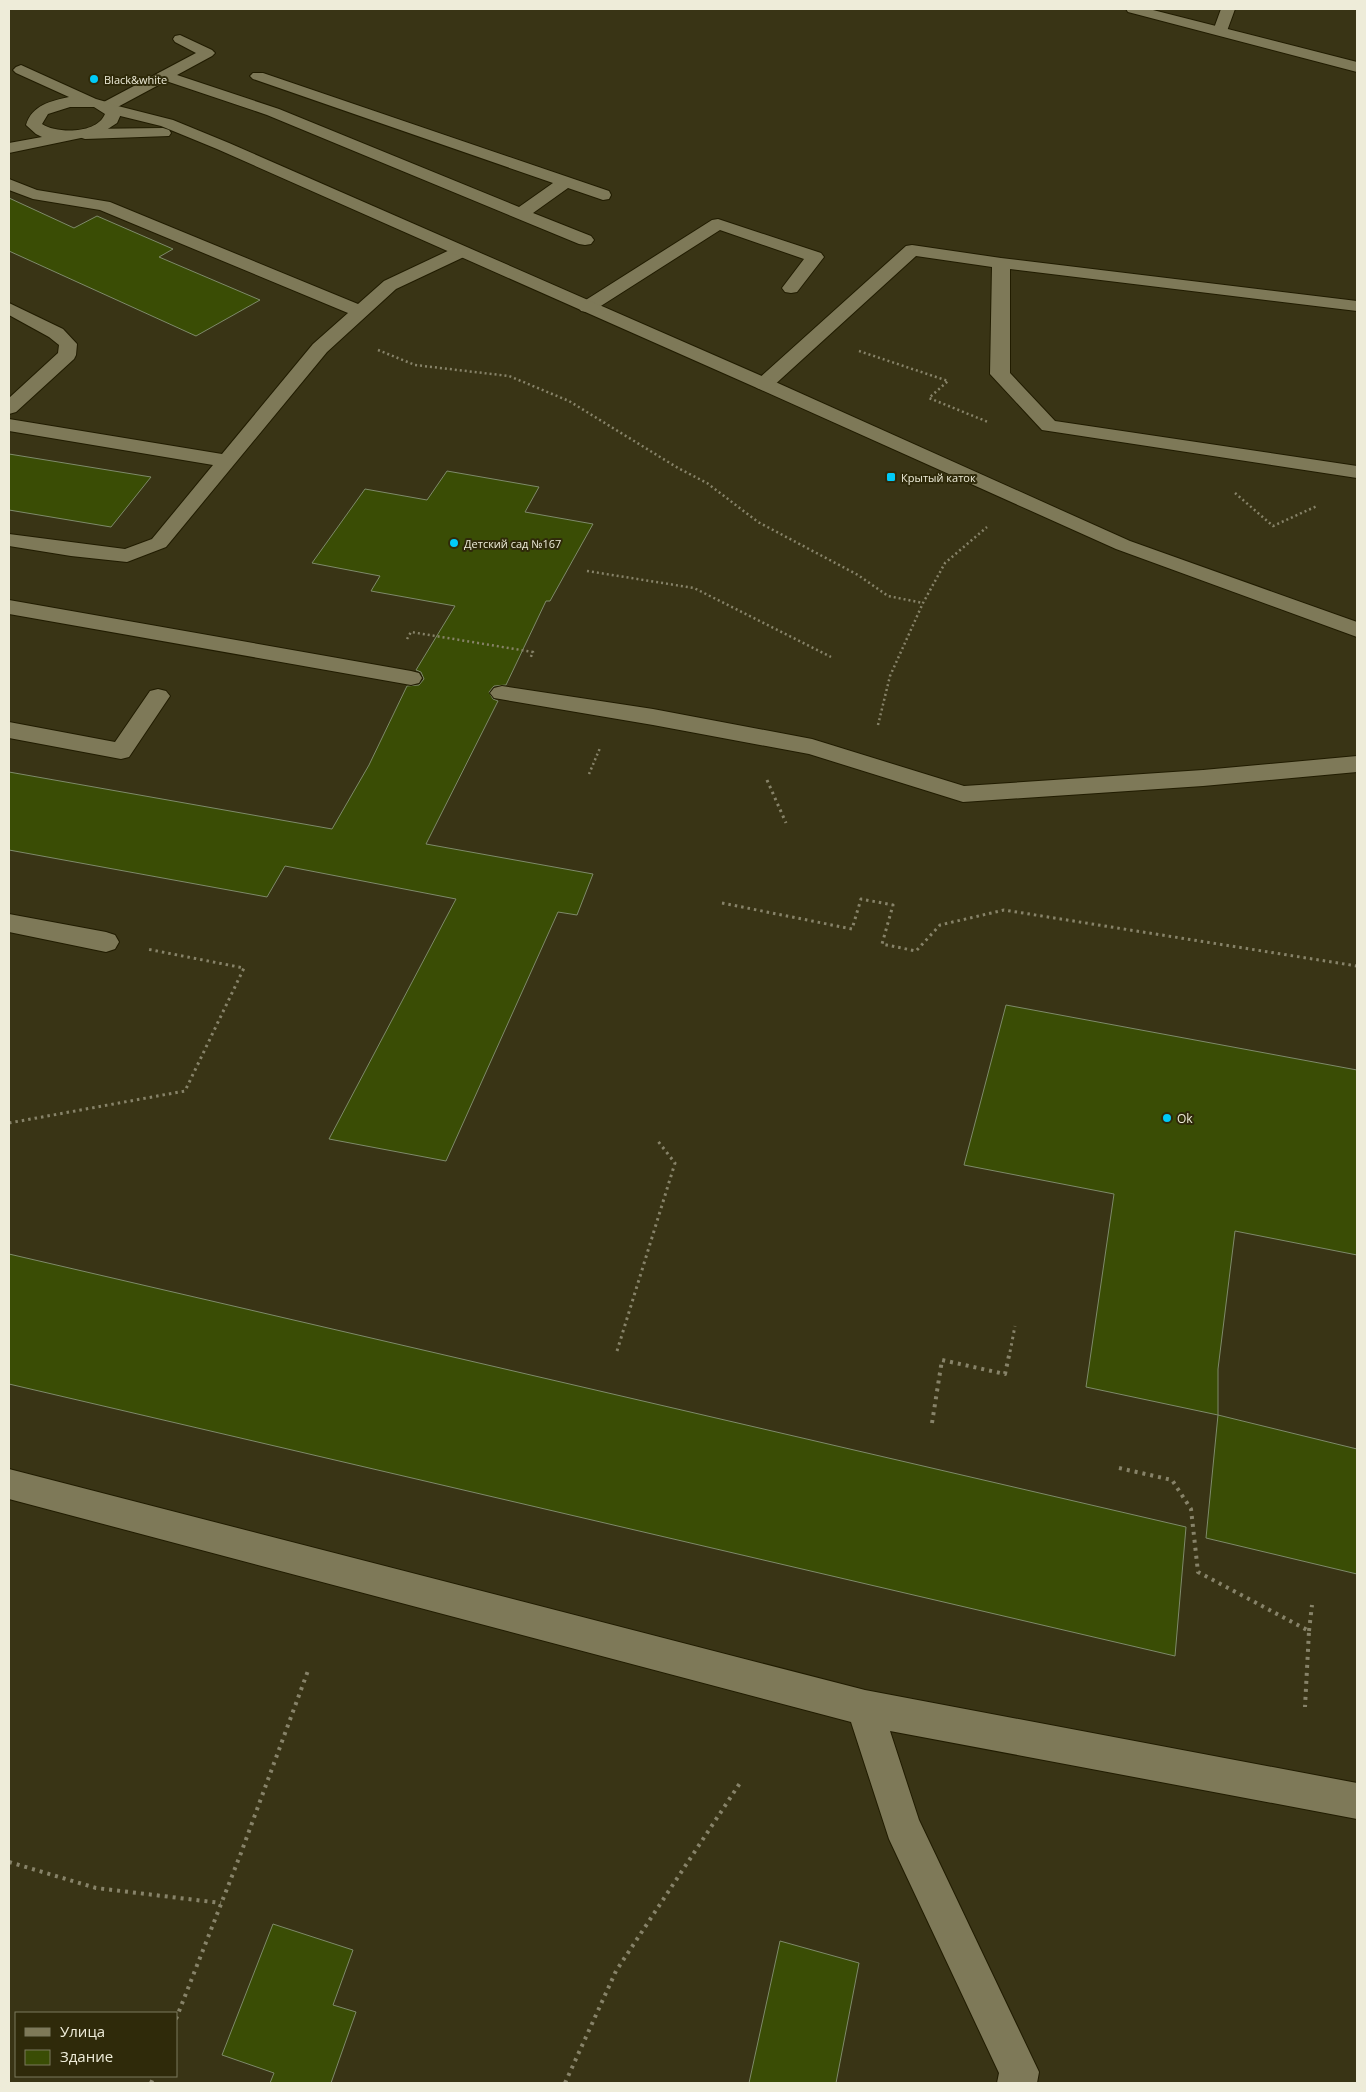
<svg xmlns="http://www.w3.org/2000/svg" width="1366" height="2092" font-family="'Open Sans',sans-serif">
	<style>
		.building { fill: #3a4d05; stroke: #7e8a6a }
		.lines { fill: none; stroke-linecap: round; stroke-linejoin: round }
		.lane-casing { stroke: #211c00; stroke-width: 2 }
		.street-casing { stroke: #211c00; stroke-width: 2 }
		.secondary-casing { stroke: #211c00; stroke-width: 2 }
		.path-far2 { stroke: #878369; stroke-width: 2.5; stroke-dasharray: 2 3; stroke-linecap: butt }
		.path-far1 { stroke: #878369; stroke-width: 3; stroke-dasharray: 2.5 4; stroke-linecap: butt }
		.path { stroke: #878369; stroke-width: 4; stroke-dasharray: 3 5; stroke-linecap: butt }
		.lane { fill: #7e7958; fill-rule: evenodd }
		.street { fill: #7e7958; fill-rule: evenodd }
		.secondary { fill: #7e7958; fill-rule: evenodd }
		.poi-dot { fill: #00cbf9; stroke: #2f2a0a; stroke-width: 2 }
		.labels { text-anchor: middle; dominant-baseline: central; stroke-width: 4; stroke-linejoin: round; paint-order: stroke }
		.far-poi-label { font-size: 11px; fill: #eeecd9; stroke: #2f2a0a; text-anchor: start }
		.poi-label { font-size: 12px; fill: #eeecd9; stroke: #2f2a0a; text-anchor: start }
	</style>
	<rect width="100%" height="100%" fill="#393415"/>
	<!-- building -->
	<path class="building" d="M 9,198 L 74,228 L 97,216 L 173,249 L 159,257 L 260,300 L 196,336 L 9,251 Z
		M 9,454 L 151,477 L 111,527 L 9,510 Z
		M 447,471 L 539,487 L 525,512 L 593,524 L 550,601 L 546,601 L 506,685 L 494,686 L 489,692 L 493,699 L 498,701 L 426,844 L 593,874 L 577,915 L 558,912 L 446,1161 L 329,1139 L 456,899 L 285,866 L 267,897 L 9,850 L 9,772 L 332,829 L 369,765 L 407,686 L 419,685 L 424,679 L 421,672 L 416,670 L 455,606 L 371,591 L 380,576 L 312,563 L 365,489 L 427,500 Z
		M 1006,1005 L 1357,1070 L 1357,1255 L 1235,1231 L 1218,1369 L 1218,1415 L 1086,1387 L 1114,1194 L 964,1165 Z
		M 9,1254 L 1186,1527 L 1175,1656 L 9,1384 Z
		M 1218,1415 L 1357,1449 L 1357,1574 L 1206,1538 Z
		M 273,1924 L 353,1950 L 333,2005 L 356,2012 L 331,2083 L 270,2083 L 274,2073 L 222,2055 Z
		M 780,1941 L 859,1963 L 836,2083 L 749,2083 Z"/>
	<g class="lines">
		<!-- lane casing -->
		<g class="lane-casing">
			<path id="lane" d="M 1221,9 L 1235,9 L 1227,31 L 1225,34 L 1215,34 L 1213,31 Z
				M 180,35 L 212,50 L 215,53 L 212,56 L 177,75 L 279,109 L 519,207 L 553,183 L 253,79 L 250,76 L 253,73 L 263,73 L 609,191 L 611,195 L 609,199 L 603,200 L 568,188 L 533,213 L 591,236 L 594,240 L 591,244 L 585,245 L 579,244 L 267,115 L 166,81 L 112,110 L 100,110 L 98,107 L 100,104 L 196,53 L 175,42 L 173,39 L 175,36 Z
				M 9,179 L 37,190 L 110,202 L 358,304 L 384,281 L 454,248 L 460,247 L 466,248 L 469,252 L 466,256 L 396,289 L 327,352 L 166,547 L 127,562 L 71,556 L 9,546 L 9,534 L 125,549 L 152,539 L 213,465 L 9,431 L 9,419 L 222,454 L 313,344 L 348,313 L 100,210 L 33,199 L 9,190 Z
				M 718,219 L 821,253 L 824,257 L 797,292 L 791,293 L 785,292 L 782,288 L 804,259 L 720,230 L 593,311 L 587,312 L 581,311 L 578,307 L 581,303 L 712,220 Z
				M 912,245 L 1001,258 L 1357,301 L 1357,311 L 1010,269 L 1010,373 L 1055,421 L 1357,466 L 1357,478 L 1042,430 L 990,374 L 992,267 L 916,256 L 771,388 L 764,390 L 757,388 L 754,384 L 757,380 L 906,246 Z
				M 9,303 L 63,329 L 77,344 L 76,355 L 74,359 L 16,412 L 9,414 L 9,398 L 58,353 L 59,345 L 49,337 L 9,315 Z
				M 9,600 L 411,671 L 419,673 L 422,678 L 419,683 L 411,685 L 9,614 Z
				M 502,686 L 653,709 L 812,739 L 964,786 L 1203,770 L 1357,756 L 1357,772 L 1203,786 L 963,802 L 809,754 L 653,725 L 494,698 L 490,693 L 494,688 Z
				M 158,689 L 166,691 L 170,696 L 129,757 L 121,759 L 9,738 L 9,722 L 115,742 L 150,691 Z
				M 9,914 L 106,932 L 115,935 L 119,942 L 115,949 L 106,952 L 9,932 Z
				M 9,1469 L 865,1690 L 1357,1783 L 1357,1819 L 890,1731 L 919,1820 L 1039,2072 L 1037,2083 L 997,2083 L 999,2073 L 889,1839 L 851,1722 L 9,1499 Z"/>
		</g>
		<!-- street casing -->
		<g class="street-casing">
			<path id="street" d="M 110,104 L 173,120 L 229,143 L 771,380 L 1130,541 L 1357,622 L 1357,637 L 1116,549 L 757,388 L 217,149 L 161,126 L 104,112 L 102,109 L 104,106 Z
				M 163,128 L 169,130 L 171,133 L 169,136 L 85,139 L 79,137 L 77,134 L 79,131 L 85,129 Z"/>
		</g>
		<!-- secondary casing -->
		<g class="secondary-casing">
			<path id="secondary" d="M 1126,9 L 1149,9 L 1357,62 L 1357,72 L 1128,12 Z
				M 21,65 L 96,99 L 110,103 L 121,114 L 117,123 L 100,134 L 9,153 L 9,143 L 42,137 L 36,134 L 26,125 C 32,105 51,101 69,97 L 16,73 L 13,70 L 16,67 ZM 70,107 L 94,107 L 105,114 C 97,134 57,134 42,124 L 48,114 Z"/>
		</g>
		<!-- path-far2 -->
		<path class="path-far2" d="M 378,350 L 415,365 L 509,376 L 569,401 L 678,468 L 707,483 L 758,522 L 858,575 L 888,596 L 923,603
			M 859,351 L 948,381 L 929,398 L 988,422
			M 1235,493 L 1273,526 L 1317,506
			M 587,571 L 694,588 L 831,657
			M 407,639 L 411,632 L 533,652 L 530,659
			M 878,725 L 890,676 L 923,603 L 945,563 L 987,527
			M 589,774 L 600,748"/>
		<!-- path-far1 -->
		<path class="path-far1" d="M 767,780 L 786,823
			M 722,903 L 852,929 L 861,899 L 893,905 L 882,944 L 916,951 L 940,925 L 1004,910 L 1357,966
			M 9,1123 L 185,1091 L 244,968 L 147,949
			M 617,1351 L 675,1163 L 657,1140
			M 1010,1352 L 1015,1326"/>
		<!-- path -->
		<path class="path" d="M 932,1423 L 942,1360 L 1005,1374 L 1010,1351
			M 1119,1468 L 1172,1480 L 1191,1509 L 1198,1572 L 1309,1631 L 1305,1707
			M 1309,1631 L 1312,1605
			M 9,1862 L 96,1888 L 221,1903
			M 176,2019 L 241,1853 L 309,1668
			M 151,2083 L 154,2076
			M 565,2083 L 616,1971 L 742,1780"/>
		<!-- lane -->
		<use href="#lane" class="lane"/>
		<!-- street -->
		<use href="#street" class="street"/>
		<!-- secondary -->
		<use href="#secondary" class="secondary"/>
	</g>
	<!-- markers -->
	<g class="poi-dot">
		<circle cx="94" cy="79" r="5"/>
		<rect x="886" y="472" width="10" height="10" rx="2.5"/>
		<circle cx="454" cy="543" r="5"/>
		<circle cx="1167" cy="1118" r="5"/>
	</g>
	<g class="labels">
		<!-- far-poi labels -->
		<g class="far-poi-label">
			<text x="104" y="79">Black&amp;white</text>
			<text x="901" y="477">Крытый каток</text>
			<text x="464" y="543">Детский сад №167</text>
		</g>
		<!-- poi labels -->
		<g class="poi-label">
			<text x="1177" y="1118">Ok</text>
		</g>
	</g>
	<!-- border -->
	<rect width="1366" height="2092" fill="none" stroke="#eeecd9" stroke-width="20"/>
	<!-- legend -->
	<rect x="15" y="2012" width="162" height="65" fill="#2f2a0a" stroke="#7b785d"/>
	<rect x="25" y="2028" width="25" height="8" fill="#7e7958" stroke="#7b785d"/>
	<text x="60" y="2037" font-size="15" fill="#eeecd9">Улица</text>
	<rect x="25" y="2050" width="25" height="15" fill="#3a4d05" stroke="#7b785d"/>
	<text x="60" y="2062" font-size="15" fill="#eeecd9">Здание</text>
</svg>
